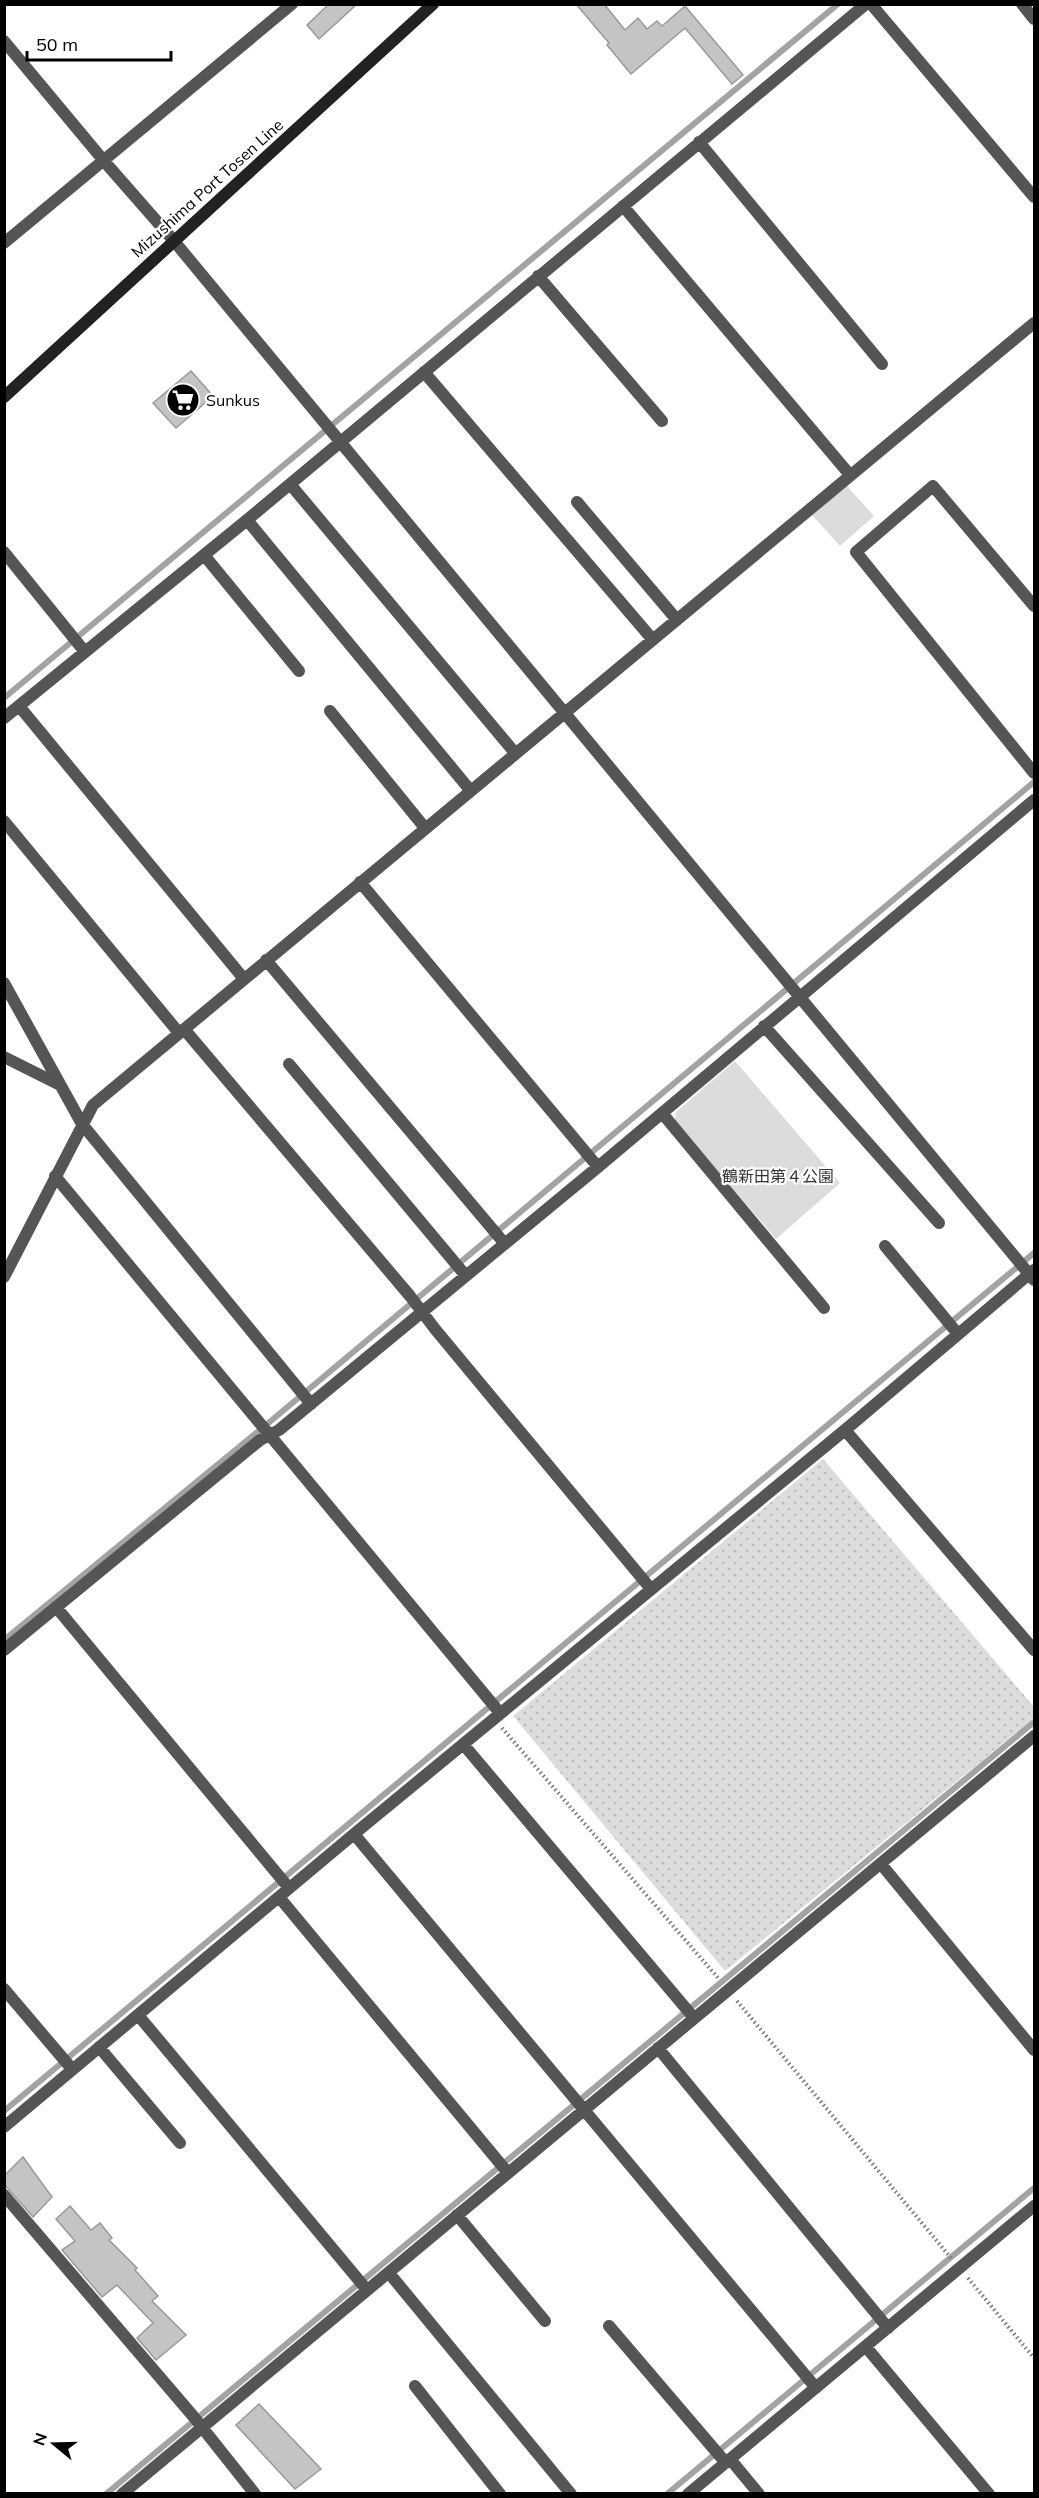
<svg xmlns="http://www.w3.org/2000/svg" width="1039" height="2498" font-family="Mulish,'Noto Sans JP',sans-serif">
	<style>
		.grass { fill: url(#grass-dots) }
		.park { fill: #dcdcdc }
		.lines { fill: none; stroke-linecap: round; stroke-linejoin: round }
		.stream { stroke: #a3a3a3; stroke-width: 6 }
		.building { fill: #c4c4c4; stroke: #999; stroke-width: 1.5 }
		.path { stroke: #777; stroke-width: 4; stroke-dasharray: 1.5 3; stroke-linecap: butt }
		.minor { stroke: #555; stroke-width: 12 }
		.secondary { stroke: #222; stroke-width: 12 }
		.labels { text-anchor: middle; dominant-baseline: central; stroke-width: 4.5; stroke-linejoin: round; paint-order: stroke }
		.street-label { font-size: 16px; fill: #000; stroke: #fff }
		.poi-label { font-size: 16px; fill: #000; stroke: #fff; text-anchor: start }
		.park-label { font-size: 16px; fill: #333; stroke: #fff }
	</style>
	<defs>
		<pattern id="grass-dots" width="8" height="8" patternUnits="userSpaceOnUse" patternTransform="scale(1.5)"><rect width="8" height="8" fill="#dcdcdc"/><path d="M2 2h.1M6 6h.1" fill="none" stroke="#bbb" stroke-width="1.8" stroke-linecap="round"/></pattern>
	</defs>
	<rect width="100%" height="100%" fill="#fff"/>
	<!-- grass -->
	<path class="grass" d="M 823,1459 L 1034,1707 L 1034,1718 L 725,1971 L 513,1716 Z"/>
	<!-- park -->
	<path class="park" d="M 846,485 L 874,516 L 840,546 L 812,515 Z
		M 735,1061 L 840,1183 L 776,1239 L 675,1121 L 676,1112 Z"/>
	<g class="lines">
		<!-- stream -->
		<path class="stream" d="M 4,698 L 838,4
			M 4,1640 L 272,1420 L 1034,782
			M 4,2111 L 1034,1253
			M 106,2494 L 1034,1722
			M 667,2494 L 1034,2188"/>
	</g>
	<!-- building -->
	<path class="building" d="M 329,4 L 357,4 L 319,39 L 307,25 Z
		M 576,4 L 604,4 L 625,30 L 638,18 L 647,29 L 657,21 L 662,26 L 685,6 L 743,75 L 732,84 L 685,28 L 631,74 L 607,45 L 609,43 Z
		M 191,371 L 213,396 L 176,428 L 153,403 Z
		M 23,2157 L 52,2197 L 33,2217 L 4,2184 L 4,2176 Z
		M 70,2206 L 91,2230 L 100,2223 L 112,2238 L 109,2240 L 137,2268 L 135,2270 L 158,2296 L 152,2301 L 186,2335 L 156,2360 L 137,2338 L 153,2323 L 117,2285 L 102,2297 L 62,2250 L 75,2241 L 56,2219 Z
		M 259,2404 L 321,2469 L 295,2489 L 236,2425 Z"/>
	<g class="lines">
		<!-- path -->
		<path class="path" d="M 502,1728 L 719,1979
			M 737,2001 L 951,2258
			M 968,2278 L 1034,2358"/>
		<!-- minor -->
		<path class="minor" d="M 871,4 L 1034,197
			M 1022,4 L 1034,19
			M 4,41 L 104,161 L 174,241 L 1034,1280
			M 699,142 L 882,364
			M 623,206 L 850,475
			M 4,243 L 292,4
			M 538,276 L 662,421
			M 424,372 L 653,640
			M 290,484 L 515,753
			M 577,502 L 677,620
			M 247,520 L 470,790
			M 4,552 L 85,652
			M 204,555 L 299,671
			M 1034,606 L 933,486 L 856,552 L 1034,773
			M 19,706 L 244,979
			M 330,711 L 425,828
			M 4,718 L 247,520 L 866,4
			M 4,821 L 179,1033
			M 360,882 L 598,1167
			M 266,960 L 505,1244
			M 4,983 L 82,1124 L 311,1404
			M 764,1026 L 939,1223
			M 184,1029 L 410,1296 L 435,1329 L 651,1589
			M 4,1057 L 60,1085
			M 289,1064 L 466,1276
			M 662,1113 L 824,1308
			M 55,1176 L 500,1713
			M 885,1246 L 958,1334
			M 4,1277 L 93,1105 L 1034,323
			M 845,1430 L 1034,1650
			M 56,1607 L 289,1888
			M 4,1650 L 260,1440 L 279,1430 L 598,1167 L 1034,800
			M 463,1744 L 694,2018
			M 354,1834 L 816,2388
			M 881,1864 L 1034,2050
			M 279,1897 L 508,2173
			M 4,1989 L 72,2069
			M 138,2015 L 367,2290
			M 99,2047 L 180,2143
			M 658,2048 L 888,2328
			M 4,2127 L 354,1834 L 845,1430 L 1034,1270
			M 4,2195 L 193,2416 L 255,2494
			M 457,2215 L 545,2321
			M 389,2273 L 571,2494
			M 609,2326 L 726,2463
			M 866,2347 L 989,2494
			M 415,2386 L 500,2494
			M 730,2459 L 759,2494
			M 122,2494 L 1034,1736
			M 688,2494 L 1034,2206"/>
		<!-- secondary -->
		<path class="secondary" d="M 4,397 L 433,4"/>
	</g>
	<!-- icons -->
	<defs>
		<g id="supermarket-disc" transform="scale(1.725)"><circle r="9.5" fill="#000" stroke="#fff"/><path d="M-6-5.5h2.5l.6 2H6L4.5 2H-2.5L-4.4-4H-6ZM-1.5 3.2a1.3 1.3 0 1 0 .1 0ZM3 3.2a1.3 1.3 0 1 0 .1 0Z" fill="#fff"/></g>
	</defs>
	<g fill-rule="evenodd">
		<use href="#supermarket-disc" x="183" y="400"/>
	</g>
	<g class="labels">
		<!-- street labels -->
		<g class="street-label">
			<text transform="translate(207 188) rotate(-42)">Mizushima Port Tosen Line</text>
		</g>
		<!-- poi labels -->
		<g class="poi-label">
			<text x="206" y="400">Sunkus</text>
		</g>
		<!-- park labels -->
		<g class="park-label">
			<text x="778" y="1176">鶴新田第４公園</text>
		</g>
	</g>
	<!-- border -->
	<rect width="1039" height="2498" fill="none" stroke="#000000" stroke-width="12"/>
	<!-- north arrow -->
	<g transform="translate(54 2444) rotate(289)" stroke="#ffffff" stroke-width="4.5" paint-order="stroke">
	<path d="M0-4.5L10 22L0 15L-10 22Z" fill="#000000"/>
	<text y="-9" font-size="16" font-weight="bold" text-anchor="middle" fill="#000000">N</text>
	</g>
	<!-- scale -->
	<path d="M27 51v9h144v-9" fill="none" stroke="#000000" stroke-width="3"/>
	<text x="36" y="51" font-size="18" fill="#000000" stroke="#ffffff" stroke-width="4.5" paint-order="stroke">50 m</text>
</svg>
